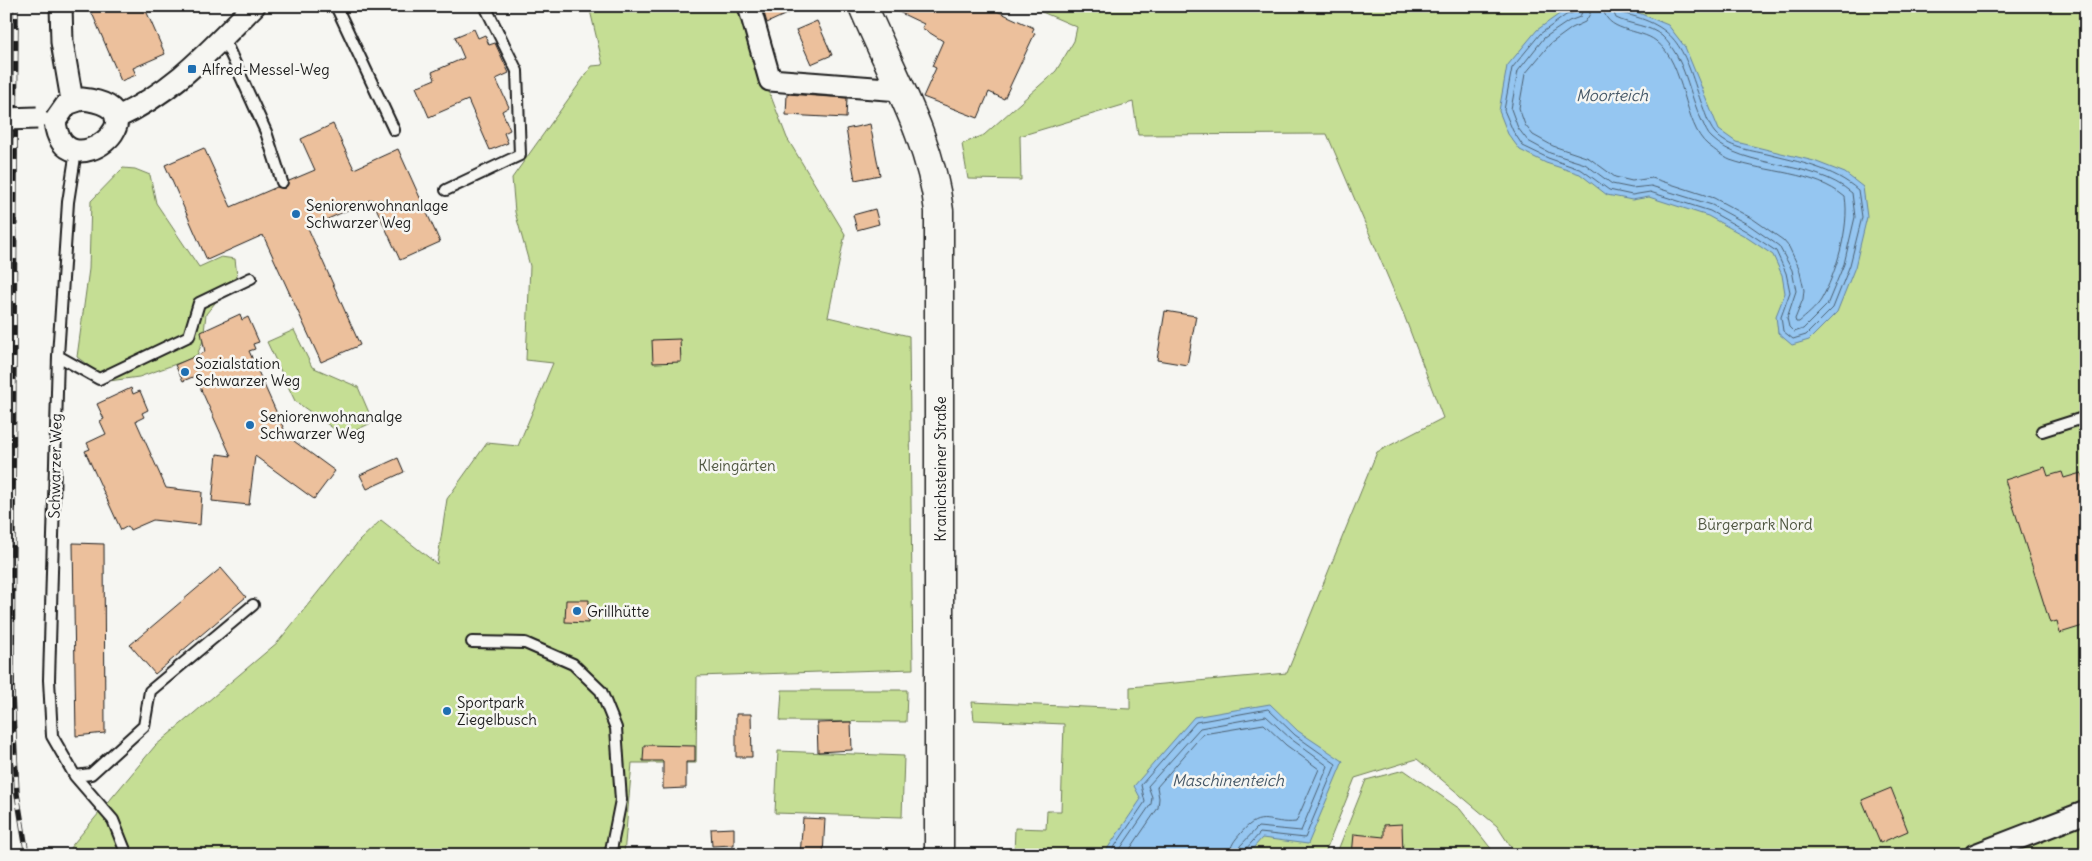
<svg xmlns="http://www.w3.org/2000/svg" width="2092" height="861" font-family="Delius,sans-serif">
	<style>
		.green { fill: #c5de94; stroke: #707d58 }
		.water { fill: #95c6f1; stroke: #65829c }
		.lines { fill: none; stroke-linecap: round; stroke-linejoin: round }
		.shore { stroke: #4c6071; stroke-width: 1 }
		.building { fill: #ecc09c; stroke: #1c1c1c }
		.service-casing { stroke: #1c1c1c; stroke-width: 14 }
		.minor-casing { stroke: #1c1c1c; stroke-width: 25 }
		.secondary-casing { stroke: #1c1c1c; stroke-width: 31 }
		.service { stroke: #f6f6f2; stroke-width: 10 }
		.minor { stroke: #f6f6f2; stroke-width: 21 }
		.secondary { stroke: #f6f6f2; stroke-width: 28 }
		.rail-casing { stroke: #1c1c1c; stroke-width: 5.5 }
		.rail { stroke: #f6f6f2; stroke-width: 4; stroke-dasharray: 11; stroke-linecap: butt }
		.minor-bridge-casing { stroke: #1c1c1c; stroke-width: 25; stroke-linecap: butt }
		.minor-bridge { stroke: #f6f6f2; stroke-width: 21 }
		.poi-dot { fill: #1f6fb2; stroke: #f6f6f2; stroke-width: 2 }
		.labels { text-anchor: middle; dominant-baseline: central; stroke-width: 5; stroke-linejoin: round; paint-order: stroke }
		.poi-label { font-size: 15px; fill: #1c1c1c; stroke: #f6f6f2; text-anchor: start }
		.park-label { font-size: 15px; fill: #4f5640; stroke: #f6f6f2 }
		.street-label { font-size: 15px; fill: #1c1c1c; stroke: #f6f6f2 }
		.water-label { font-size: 16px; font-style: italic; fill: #465867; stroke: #f6f6f2 }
	</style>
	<rect width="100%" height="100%" fill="#f6f6f2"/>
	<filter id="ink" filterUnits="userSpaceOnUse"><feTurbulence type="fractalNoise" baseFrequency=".02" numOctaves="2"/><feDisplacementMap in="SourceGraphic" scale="10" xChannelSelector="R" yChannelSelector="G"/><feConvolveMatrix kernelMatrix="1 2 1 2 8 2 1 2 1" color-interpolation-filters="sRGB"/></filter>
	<g filter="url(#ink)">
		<!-- green -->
		<path class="green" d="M 589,6 L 740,6 L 745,29 L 787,138 L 845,234 L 828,317 L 909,336 L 913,669 L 697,676 L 696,763 L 632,763 L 624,855 L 64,855 L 155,746 L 278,642 L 359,541 L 381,520 L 437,564 L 447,499 L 487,443 L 518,446 L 553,363 L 526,360 L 530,266 L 515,212 L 512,178 L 592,66 L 603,65 Z
			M 1028,6 L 2086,6 L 2086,855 L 1516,855 L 1497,826 L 1417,759 L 1355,778 L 1324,855 L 1014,855 L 1015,828 L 1046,829 L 1047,811 L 1061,811 L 1064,724 L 974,720 L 972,702 L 1130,709 L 1130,687 L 1287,673 L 1377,452 L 1443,418 L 1404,315 L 1327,134 L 1138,135 L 1133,102 L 1020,136 L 1021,180 L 968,179 L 962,144 L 984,135 L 1056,71 L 1074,41 L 1077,27 Z
			M 123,168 L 135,169 L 150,175 L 156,203 L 199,267 L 221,257 L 235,259 L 237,276 L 206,314 L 203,341 L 196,357 L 139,377 L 109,381 L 77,357 L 89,269 L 91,201 Z
			M 294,330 L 312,367 L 358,387 L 373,422 L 344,436 L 295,401 L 267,342 Z
			M 782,690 L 907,690 L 906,722 L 780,721 Z
			M 778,751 L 904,756 L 902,817 L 775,813 Z
			M 1404,770 L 1460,809 L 1496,855 L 1336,855 L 1366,780 Z"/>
		<!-- water -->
		<path class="water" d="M 1593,6 L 1634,11 L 1668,25 L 1685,47 L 1719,130 L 1736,142 L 1814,161 L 1845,173 L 1863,187 L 1867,217 L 1855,267 L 1837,312 L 1809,340 L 1792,345 L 1778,333 L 1776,316 L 1785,293 L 1782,275 L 1773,255 L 1743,235 L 1708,216 L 1649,197 L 1632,200 L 1607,195 L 1580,174 L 1546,163 L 1520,150 L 1508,134 L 1499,111 L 1507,66 L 1537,30 L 1565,10 Z
			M 1270,704 L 1298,731 L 1343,761 L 1308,844 L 1262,838 L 1247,855 L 1103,855 L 1141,799 L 1134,786 L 1194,717 Z"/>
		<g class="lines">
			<!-- shore -->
			<path class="shore" d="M 1577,6 L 1575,12 L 1566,15 L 1540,34 L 1512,68 L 1504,110 L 1513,131 L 1523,146 L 1548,158 L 1582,170 L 1609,190 L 1632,195 L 1650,192 L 1710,211 L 1746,231 L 1776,251 L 1786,273 L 1790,292 L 1781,317 L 1783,331 L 1793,339 L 1806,335 L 1833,308 L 1850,265 L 1862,217 L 1858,190 C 1833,168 1799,162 1767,154 C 1749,150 1728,148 1715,133 C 1708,125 1705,111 1701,102 C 1683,50 1680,26 1621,13 L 1617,6
				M 1584,6 L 1580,17 L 1569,21 L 1544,38 L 1518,71 L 1511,109 L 1518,128 L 1528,141 L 1550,153 L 1585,164 L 1612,184 L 1632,188 L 1651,186 L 1712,205 L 1749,225 L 1779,246 L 1792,270 L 1796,291 L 1787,318 L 1789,327 L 1794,332 L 1803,329 L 1827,305 L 1844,264 L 1855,217 L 1852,193 C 1812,159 1745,170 1712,138 C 1707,134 1705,127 1702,121 C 1688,93 1686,59 1662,36 C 1650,25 1630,25 1616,18 L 1611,6
				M 1591,6 L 1590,14 L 1585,22 L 1572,28 L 1550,44 L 1525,74 L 1519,108 L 1525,125 L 1533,135 L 1553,146 L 1589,158 L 1615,177 L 1632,181 L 1652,178 L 1714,198 L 1753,219 L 1783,240 L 1789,247 L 1799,268 L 1804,290 L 1803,299 L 1795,319 L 1796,322 L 1799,322 C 1806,316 1816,308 1821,300 C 1836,274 1850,227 1845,197 C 1814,171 1767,173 1730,160 C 1723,157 1715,150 1708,145 C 1683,125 1686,64 1656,41 C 1640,28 1604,33 1603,6
				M 1109,855 L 1145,802 L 1141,785 L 1196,722 L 1268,709 L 1295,735 L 1336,764 L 1305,838 L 1260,833 L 1245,850 L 1244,855
				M 1116,855 L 1151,804 L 1152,797 L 1148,786 L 1200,728 L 1266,716 L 1291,739 L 1328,766 L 1301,831 L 1258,827 L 1240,846 L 1238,855
				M 1126,855 L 1158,808 L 1159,798 L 1157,787 L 1203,734 L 1264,724 L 1286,745 L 1319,769 L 1296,822 C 1271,825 1261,809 1241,833 C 1235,840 1230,845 1230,855"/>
		</g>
		<!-- building -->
		<path class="building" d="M 89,6 L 144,6 L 165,54 L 133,68 L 136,75 L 121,81 Z
			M 762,6 L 804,6 L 767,23 Z
			M 886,6 L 986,6 L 1034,28 L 1032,32 L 1035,33 L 1004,99 L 989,92 L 978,118 L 923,97 L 936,68 L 932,66 L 943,41 L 922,28 L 924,24 Z
			M 817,21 L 832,55 L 811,64 L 796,30 Z
			M 474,29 L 478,38 L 485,35 L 489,45 L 495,43 L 509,73 L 496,79 L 509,107 L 502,111 L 510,130 L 504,133 L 508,143 L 490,150 L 468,100 L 429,117 L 416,87 L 435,79 L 432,72 L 464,58 L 455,37 Z
			M 787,94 L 847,98 L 846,118 L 786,115 Z
			M 333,124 L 354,169 L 398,149 L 440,242 L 400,260 L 372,199 L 308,228 L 360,345 L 321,362 L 263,235 L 207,260 L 165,165 L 204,148 L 231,207 L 277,187 L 285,188 L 289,181 L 315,170 L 301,139 Z
			M 870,124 L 880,175 L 855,180 L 846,129 Z
			M 875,209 L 879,224 L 857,230 L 853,215 Z
			M 1165,311 L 1196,316 L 1187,365 L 1157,360 Z
			M 240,314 L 242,320 L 248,317 L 259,342 L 253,344 L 255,349 L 249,351 L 287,436 L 335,471 L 314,499 L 255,456 L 249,505 L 212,501 L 217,454 L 231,456 L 195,376 L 183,381 L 175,365 L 205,352 L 201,332 Z
			M 680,339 L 681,362 L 653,363 L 652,340 Z
			M 131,388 L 133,394 L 140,391 L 148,410 L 142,413 L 144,417 L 136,421 L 166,488 L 202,492 L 200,525 L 153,520 L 130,530 L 128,526 L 121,530 L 85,451 L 90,449 L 87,443 L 106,434 L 100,421 L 104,419 L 97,404 Z
			M 398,458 L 404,472 L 367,489 L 360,475 Z
			M 2045,467 L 2048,476 L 2062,472 L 2064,478 L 2081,473 L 2086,489 L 2086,625 L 2060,633 L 2057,621 L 2050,623 L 2005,480 Z
			M 73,543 L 104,544 L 105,733 L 76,736 Z
			M 221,568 L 246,597 L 155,674 L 130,645 Z
			M 566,600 L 589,600 L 588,623 L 565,622 Z
			M 736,714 L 751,714 L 752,757 L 736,757 Z
			M 851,722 L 852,750 L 818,752 L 817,723 Z
			M 644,745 L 695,746 L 695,762 L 686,762 L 686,788 L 663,789 L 663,761 L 643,761 Z
			M 1891,788 L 1908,831 L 1880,843 L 1862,800 Z
			M 803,818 L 825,819 L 823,855 L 800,855 Z
			M 1402,824 L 1403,855 L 1352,855 L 1354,834 L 1384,837 L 1384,825 Z
			M 734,828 L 734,845 L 712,846 L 711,829 Z"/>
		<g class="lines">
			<!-- service casing -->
			<g class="service-casing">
				<path id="service" d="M 336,6 L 394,130
					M 223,37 L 266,132 L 282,182
					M 76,151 L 68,202 L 58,356 L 49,680 L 52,736 L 75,776 L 113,820 L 127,855
					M 446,190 L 520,155 L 517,71 L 485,6
					M 58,356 L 99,379 L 189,336 L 199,303 L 251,278
					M 2042,431 L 2086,417
					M 472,642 L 525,643 L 573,664 L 601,691 L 616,728 L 621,800 L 610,855
					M 75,776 L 91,774 L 144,726 L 150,691 L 253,605"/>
			</g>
			<!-- minor casing -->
			<g class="minor-casing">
				<path id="minor" d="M 61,6 L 62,42 L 72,100
					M 749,6 L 770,80 L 900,90
					M 82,99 C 171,108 62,196 55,121 L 67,104 Z
					M 116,118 C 175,91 209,51 254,6
					M 1975,855 L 2086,812"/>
			</g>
			<!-- secondary casing -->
			<g class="secondary-casing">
				<path id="secondary" d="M 863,6 C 891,73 931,138 939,211 L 939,855"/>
			</g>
			<!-- service -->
			<use href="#service" class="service"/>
			<!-- minor -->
			<use href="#minor" class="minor"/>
			<!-- secondary -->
			<use href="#secondary" class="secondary"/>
			<!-- rail casing -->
			<g class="rail-casing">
				<path id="rail" d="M 16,6 L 12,695 L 17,794 L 27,855
					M 6,817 L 11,855"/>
			</g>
			<!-- rail -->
			<use href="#rail" class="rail"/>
			<!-- minor-bridge casing -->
			<g class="minor-bridge-casing">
				<path id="minor-bridge" d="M 6,119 L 37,118"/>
			</g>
			<!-- minor-bridge -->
			<use href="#minor-bridge" class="minor-bridge"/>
		</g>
	</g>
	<!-- markers -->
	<g class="poi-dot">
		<rect x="187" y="64" width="10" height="10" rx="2.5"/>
		<circle cx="296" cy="214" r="5"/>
		<circle cx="185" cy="372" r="5"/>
		<circle cx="250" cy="425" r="5"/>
		<circle cx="577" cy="611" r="5"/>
		<circle cx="447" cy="711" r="5"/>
	</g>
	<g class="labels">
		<!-- poi labels -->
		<g class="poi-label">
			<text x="202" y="69">Alfred-Messel-Weg</text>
			<text x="306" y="205">Seniorenwohnanlage<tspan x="306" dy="17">Schwarzer Weg</tspan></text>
			<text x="195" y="363">Sozialstation<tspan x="195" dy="17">Schwarzer Weg</tspan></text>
			<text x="260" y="416">Seniorenwohnanalge<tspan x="260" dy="17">Schwarzer Weg</tspan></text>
			<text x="587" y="611">Grillhütte</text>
			<text x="457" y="702">Sportpark<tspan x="457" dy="17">Ziegelbusch</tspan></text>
		</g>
		<!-- park labels -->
		<g class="park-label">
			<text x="737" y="465">Kleingärten</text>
			<text x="1755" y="524">Bürgerpark Nord</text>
		</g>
		<!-- street labels -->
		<g class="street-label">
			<text transform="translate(55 466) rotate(-89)">Schwarzer Weg</text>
			<text transform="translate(940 469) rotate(-90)">Kranichsteiner Straße</text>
		</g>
		<!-- water labels -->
		<g class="water-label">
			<text x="1612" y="95">Moorteich</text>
			<text x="1228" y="780">Maschinenteich</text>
		</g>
	</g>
	<!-- margin -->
	<rect width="2092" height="861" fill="none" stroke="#f6f6f2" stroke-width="25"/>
	<rect x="12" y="12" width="2067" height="836" fill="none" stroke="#1c1c1c" stroke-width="2" filter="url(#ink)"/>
</svg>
